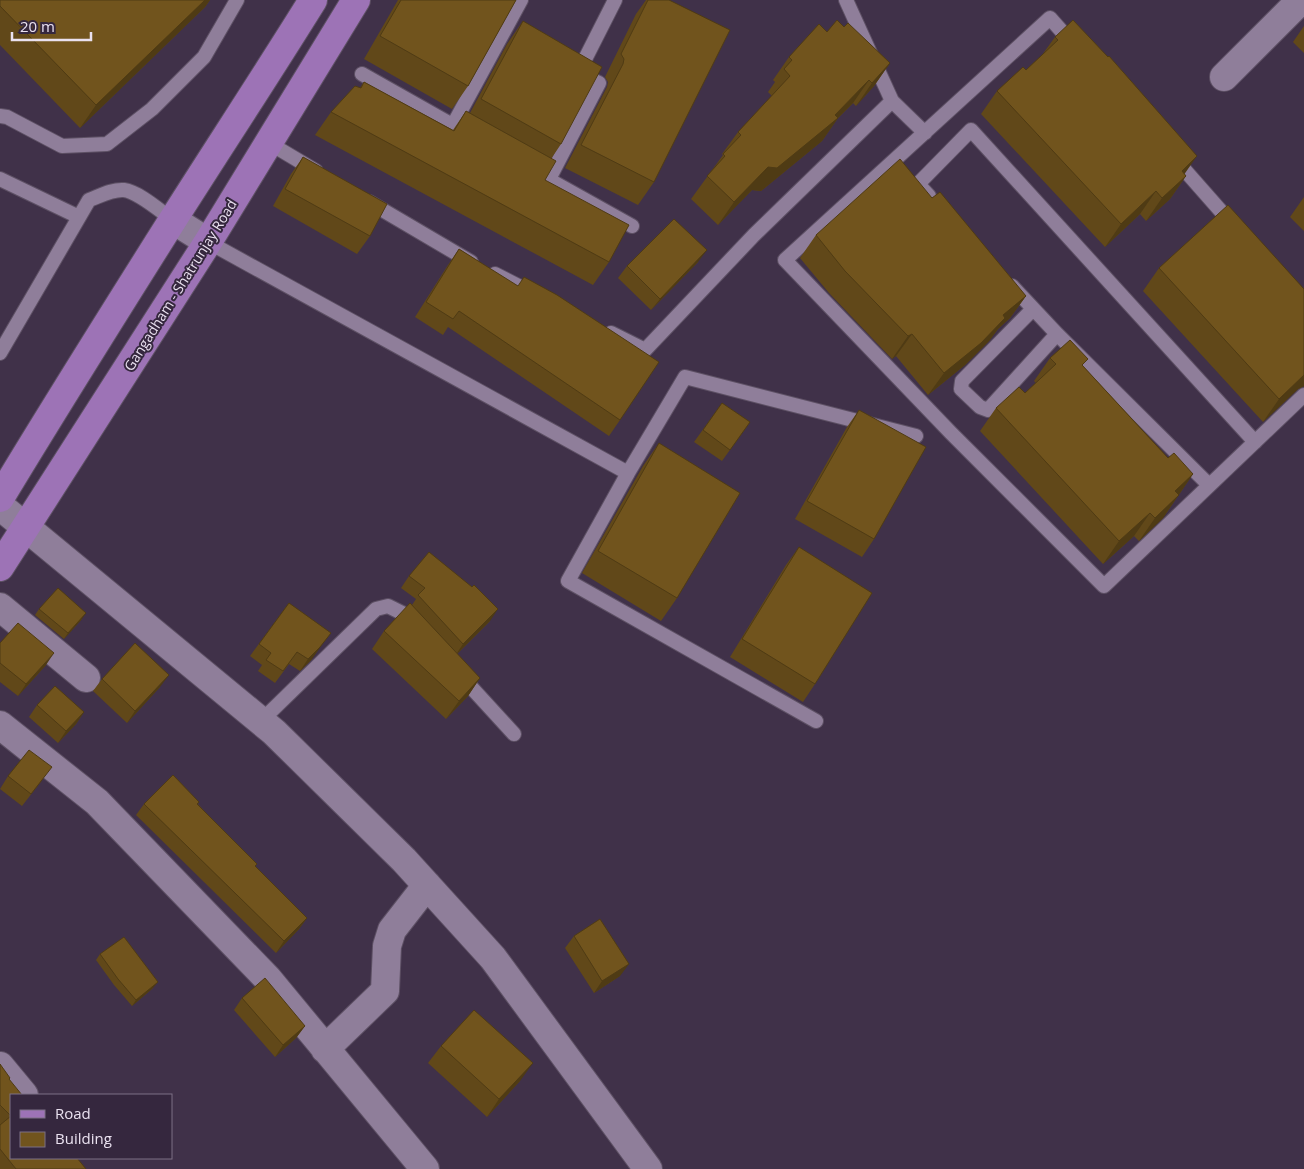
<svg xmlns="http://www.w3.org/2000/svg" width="1304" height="1169" font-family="'Open Sans',sans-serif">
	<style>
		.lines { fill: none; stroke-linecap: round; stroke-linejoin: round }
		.lane-casing { stroke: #5d5064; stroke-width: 16 }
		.street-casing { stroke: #5d5064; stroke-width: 30 }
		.primary-casing { stroke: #5d5064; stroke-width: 30 }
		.lane { stroke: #8f7e9a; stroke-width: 14 }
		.street { stroke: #8f7e9a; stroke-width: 28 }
		.primary { stroke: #9d73b6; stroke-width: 28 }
		.wall { fill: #614819 }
		.shaded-wall { fill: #4f3b14 }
		.building { fill: #71541d; stroke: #4f3b14 }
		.labels { text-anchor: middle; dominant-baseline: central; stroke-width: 4; stroke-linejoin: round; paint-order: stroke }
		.street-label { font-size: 14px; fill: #eae1f0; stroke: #35273e }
	</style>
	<rect width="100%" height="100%" fill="#403149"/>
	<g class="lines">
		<!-- lane casing -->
		<g class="lane-casing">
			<path id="lane" d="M 846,0 L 892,101 L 925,133
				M 1073,44 L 1050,18 L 785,260 L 951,433 L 1104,586 L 1304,395
				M 362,74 L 470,135
				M 0,116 L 7,117 L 62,146 L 107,144 L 152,109 L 204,57 L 237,0
				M 453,125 L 521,0
				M 269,143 L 316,171
				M 1175,159 L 1234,226
				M 530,169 L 632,226
				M 0,179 L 79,217
				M 549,179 L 599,83 L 578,73 L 615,0
				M 929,196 L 918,184 L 971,130 L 1255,442
				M 369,202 L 471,262
				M 208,242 L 628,473
				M 495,274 L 534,294
				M 1012,286 L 1057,334 L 1209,485
				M 1033,309 L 962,381 L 961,389 L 980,407 L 988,410 L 1057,334
				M 611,333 L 645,350 L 754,235 L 892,101
				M 0,353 L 89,200 C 100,196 112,189 124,190 C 139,192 160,211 173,220
				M 460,675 L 514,734
				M 261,721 L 376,609 L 388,606 L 406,615 L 415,626
				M 816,721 L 568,581 L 628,473 L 685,377 L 916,436"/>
		</g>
		<!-- street casing -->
		<g class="street-casing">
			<path id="street" d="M 1224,77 L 1301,0
				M 173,220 L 208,242
				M 0,506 L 274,732 L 404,860 L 493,958 L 648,1169
				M 0,607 L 86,678
				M 0,725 L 97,802 L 268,979 L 425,1169
				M 325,1049 L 385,991 L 387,946 L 392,930 L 427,885
				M 0,1066 L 24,1095"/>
		</g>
		<!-- primary casing -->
		<g class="primary-casing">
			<path id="primary" d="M 0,498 C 56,405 114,313 172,221 C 219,147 267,74 313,0
				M 0,567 L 208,242 L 356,0"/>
		</g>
		<!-- lane -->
		<use href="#lane" class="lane"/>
		<!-- street -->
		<use href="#street" class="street"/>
		<!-- primary -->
		<use href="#primary" class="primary"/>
	</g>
	<!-- wall -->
	<path class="wall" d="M 0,0 L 210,0 L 205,7 L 80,128 L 0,45 Z
		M 398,0 L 516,0 L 468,86 L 452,109 L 364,59 Z
		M 646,0 L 669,0 L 654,182 L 638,205 L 565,168 L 607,87 L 608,82 L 605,77 L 636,14 Z
		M 523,21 L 561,144 L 551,159 L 545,180 L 609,262 L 593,285 L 315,135 L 331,112 L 360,88 L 364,82 L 453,130 L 466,111 L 470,113 L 507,44 Z
		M 1304,26 L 1304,53 L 1293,42 Z
		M 844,27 L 890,63 L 874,86 L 856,106 L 853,103 L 838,118 L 822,141 L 761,191 L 752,190 L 718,225 L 691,199 L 723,155 L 722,154 L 738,132 L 772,96 L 768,92 L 775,82 L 773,80 L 789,57 L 827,32 Z
		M 1055,37 L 1186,176 L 1170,199 L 1146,221 L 1140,214 L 1105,247 L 981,114 L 997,91 L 1026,70 L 1042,55 Z
		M 303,157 L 370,236 L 357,254 L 273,206 L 291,174 Z
		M 1304,197 L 1304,231 L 1290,217 Z
		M 932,198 L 1026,296 L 1010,318 L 998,329 L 989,341 L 965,365 L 928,395 L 896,356 L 892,359 L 829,293 L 800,258 L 816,235 Z
		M 459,249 L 517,286 L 620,420 L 609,436 L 448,327 L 443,335 L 415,317 L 448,265 Z
		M 698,262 L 651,310 L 618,278 L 627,266 Z
		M 1159,268 L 1304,289 L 1304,386 L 1298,389 L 1263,422 L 1143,291 Z
		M 1050,358 L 1083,366 L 1168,458 L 1193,474 L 1163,518 L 1139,541 L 1134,536 L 1103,564 L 980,431 L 996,408 L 1025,393 L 1036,383 L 1034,381 Z
		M 722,403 L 750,422 L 722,461 L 694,442 Z
		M 859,410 L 874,539 L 862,557 L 795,519 L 847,427 Z
		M 659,443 L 677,598 L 661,621 L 582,573 L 643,466 Z
		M 799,547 L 815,684 L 803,702 L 730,657 L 786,565 Z
		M 409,576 L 490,621 L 457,654 L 480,678 L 468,696 L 446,719 L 372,649 L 384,631 L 412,605 L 416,599 L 401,588 Z
		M 289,603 L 312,659 L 300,671 L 289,664 L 275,683 L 258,671 L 262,665 L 250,656 Z
		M 39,609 L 82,619 L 64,639 L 35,615 Z
		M 0,643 L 46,665 L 18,696 L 0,682 Z
		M 102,679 L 160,687 L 127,723 L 93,691 Z
		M 37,705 L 84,712 L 76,724 L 58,743 L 29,717 Z
		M 8,776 L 43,779 L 22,806 L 0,789 Z
		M 199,802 L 198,804 L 255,866 L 307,918 L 299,929 L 276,953 L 136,815 L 144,804 Z
		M 574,936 L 620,976 L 594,993 L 565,948 Z
		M 100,954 L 153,988 L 132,1006 L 114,985 L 96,960 Z
		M 242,998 L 305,1026 L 296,1038 L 275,1057 L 234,1010 Z
		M 441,1046 L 520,1081 L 487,1117 L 428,1063 Z
		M 0,1064 L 9,1080 L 11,1095 L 86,1169 L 0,1169 Z"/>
	<!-- shaded-wall -->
	<path class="shaded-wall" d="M 205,0 L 210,0 L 205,7 L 80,128 L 96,105 Z
		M 890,63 L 874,86 L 856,106 L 872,83 Z
		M 869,80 L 853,103 L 838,118 L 822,141 L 761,191 L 752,190 L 718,225 L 734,202 L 768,167 L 835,115 Z
		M 1197,156 L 1181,179 L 1182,171 Z
		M 1186,176 L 1170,199 L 1146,221 L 1162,198 Z
		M 1156,191 L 1140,214 L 1105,247 L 1121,224 Z
		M 707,250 L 698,262 L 651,310 L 660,299 Z
		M 1026,296 L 1010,318 L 998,329 L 989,341 L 965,365 L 928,395 L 944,373 L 1003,315 Z
		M 912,334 L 896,356 L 892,359 L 908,336 Z
		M 1304,375 L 1304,386 L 1298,389 L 1263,422 L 1279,399 Z
		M 1193,474 L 1163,518 L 1139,541 L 1155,518 L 1175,491 Z
		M 1150,513 L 1134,536 L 1103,564 L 1119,541 Z
		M 498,609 L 490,621 L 455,656 L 463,644 Z
		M 86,613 L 82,619 L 64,639 L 68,633 Z
		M 322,645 L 312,659 L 300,671 L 308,659 Z
		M 54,653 L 46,665 L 18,696 L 26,684 Z
		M 169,675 L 160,687 L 127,723 L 135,711 Z
		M 480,678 L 468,696 L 446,719 L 459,701 Z
		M 84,712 L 76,724 L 58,743 L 66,731 Z
		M 307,918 L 299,929 L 276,953 L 284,941 Z
		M 629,964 L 620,976 L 594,993 L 602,981 Z
		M 158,982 L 153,988 L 132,1006 L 136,1000 Z
		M 305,1026 L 296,1038 L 275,1057 L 283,1045 Z
		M 533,1063 L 520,1081 L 487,1117 L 499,1099 Z"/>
	<!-- building -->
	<path class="building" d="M 0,0 L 205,0 L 96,105 L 0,6 Z
		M 401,0 L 516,0 L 468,86 L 380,36 Z
		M 648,0 L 669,0 L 730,30 L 654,182 L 581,145 L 623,64 L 624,59 L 621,54 Z
		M 837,20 L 844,27 L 848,23 L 890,63 L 872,83 L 869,80 L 835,115 L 838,118 L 777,168 L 768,167 L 734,202 L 707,176 L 725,156 L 723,154 L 741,135 L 738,132 L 790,76 L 784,69 L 792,60 L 789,57 L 819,24 L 827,32 Z
		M 1073,20 L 1108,57 L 1109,56 L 1197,156 L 1182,171 L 1186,176 L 1162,198 L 1156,191 L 1121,224 L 997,91 L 1023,67 L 1026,70 L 1058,40 L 1055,37 Z
		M 523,21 L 602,67 L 561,144 L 481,99 Z
		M 364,82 L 454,131 L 466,111 L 556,161 L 545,180 L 629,225 L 609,262 L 331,112 L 355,86 L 361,88 Z
		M 303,157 L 387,204 L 370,236 L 285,189 Z
		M 900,159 L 932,198 L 940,192 L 1026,296 L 1003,315 L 1005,318 L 981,343 L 944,373 L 912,334 L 908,336 L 845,271 L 816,235 Z
		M 1228,205 L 1304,289 L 1304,375 L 1279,399 L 1159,268 Z
		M 674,219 L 707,250 L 660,299 L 627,266 Z
		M 459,249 L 518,286 L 524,277 L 557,295 L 659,362 L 620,420 L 459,311 L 453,319 L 426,302 Z
		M 1070,340 L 1088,359 L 1082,365 L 1168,458 L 1174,453 L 1193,474 L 1175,491 L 1179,495 L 1155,518 L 1150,513 L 1119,541 L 996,408 L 1019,387 L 1025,393 L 1056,364 L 1050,358 Z
		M 722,403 L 750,422 L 730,450 L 703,430 Z
		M 859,410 L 926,447 L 874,539 L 807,501 Z
		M 659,443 L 740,493 L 677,598 L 598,551 Z
		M 799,547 L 872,593 L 815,684 L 742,639 Z
		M 429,552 L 472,587 L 474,585 L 498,609 L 463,644 L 418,595 L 425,588 L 409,576 Z
		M 58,588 L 86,613 L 68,633 L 39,609 Z
		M 289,603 L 331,633 L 320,647 L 308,659 L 297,652 L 283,671 L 266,660 L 271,653 L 259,644 Z
		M 410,603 L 480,678 L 459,701 L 384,631 Z
		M 18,623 L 54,653 L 26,684 L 0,663 L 0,643 Z
		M 135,643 L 169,675 L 135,711 L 102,679 Z
		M 55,686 L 84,712 L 66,731 L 37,705 Z
		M 29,750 L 52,767 L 31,794 L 8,776 Z
		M 173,775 L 199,802 L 197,804 L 257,864 L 255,866 L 307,918 L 284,941 L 144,804 Z
		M 600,919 L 629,964 L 602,981 L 574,936 Z
		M 124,937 L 158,982 L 136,1000 L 118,979 L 100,954 Z
		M 265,978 L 305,1026 L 283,1045 L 242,998 Z
		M 474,1010 L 533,1063 L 499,1099 L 441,1046 Z
		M 0,1064 L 10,1078 L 9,1079 L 22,1095 L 11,1095 L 11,1158 L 77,1158 L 86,1169 L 16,1169 L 0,1149 L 0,1125 L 11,1116 L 0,1105 Z"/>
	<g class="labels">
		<!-- street labels -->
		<g class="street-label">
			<text transform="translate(180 285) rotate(-58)">Gangadham - Shatrunjay Road</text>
		</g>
	</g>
	<!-- legend -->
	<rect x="10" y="1094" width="162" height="65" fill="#35273e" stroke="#7d7185"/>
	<rect x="20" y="1110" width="25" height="8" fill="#9d73b6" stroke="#7d7185"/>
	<text x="55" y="1119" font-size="15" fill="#eae1f0">Road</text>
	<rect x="20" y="1132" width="25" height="15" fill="#71541d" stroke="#7d7185"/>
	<text x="55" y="1144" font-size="15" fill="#eae1f0">Building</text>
	<!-- scale -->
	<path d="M12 32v8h79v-8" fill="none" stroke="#eae1f0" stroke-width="2.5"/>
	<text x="20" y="32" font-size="15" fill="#eae1f0" stroke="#35273e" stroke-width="4" paint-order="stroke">20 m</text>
</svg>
